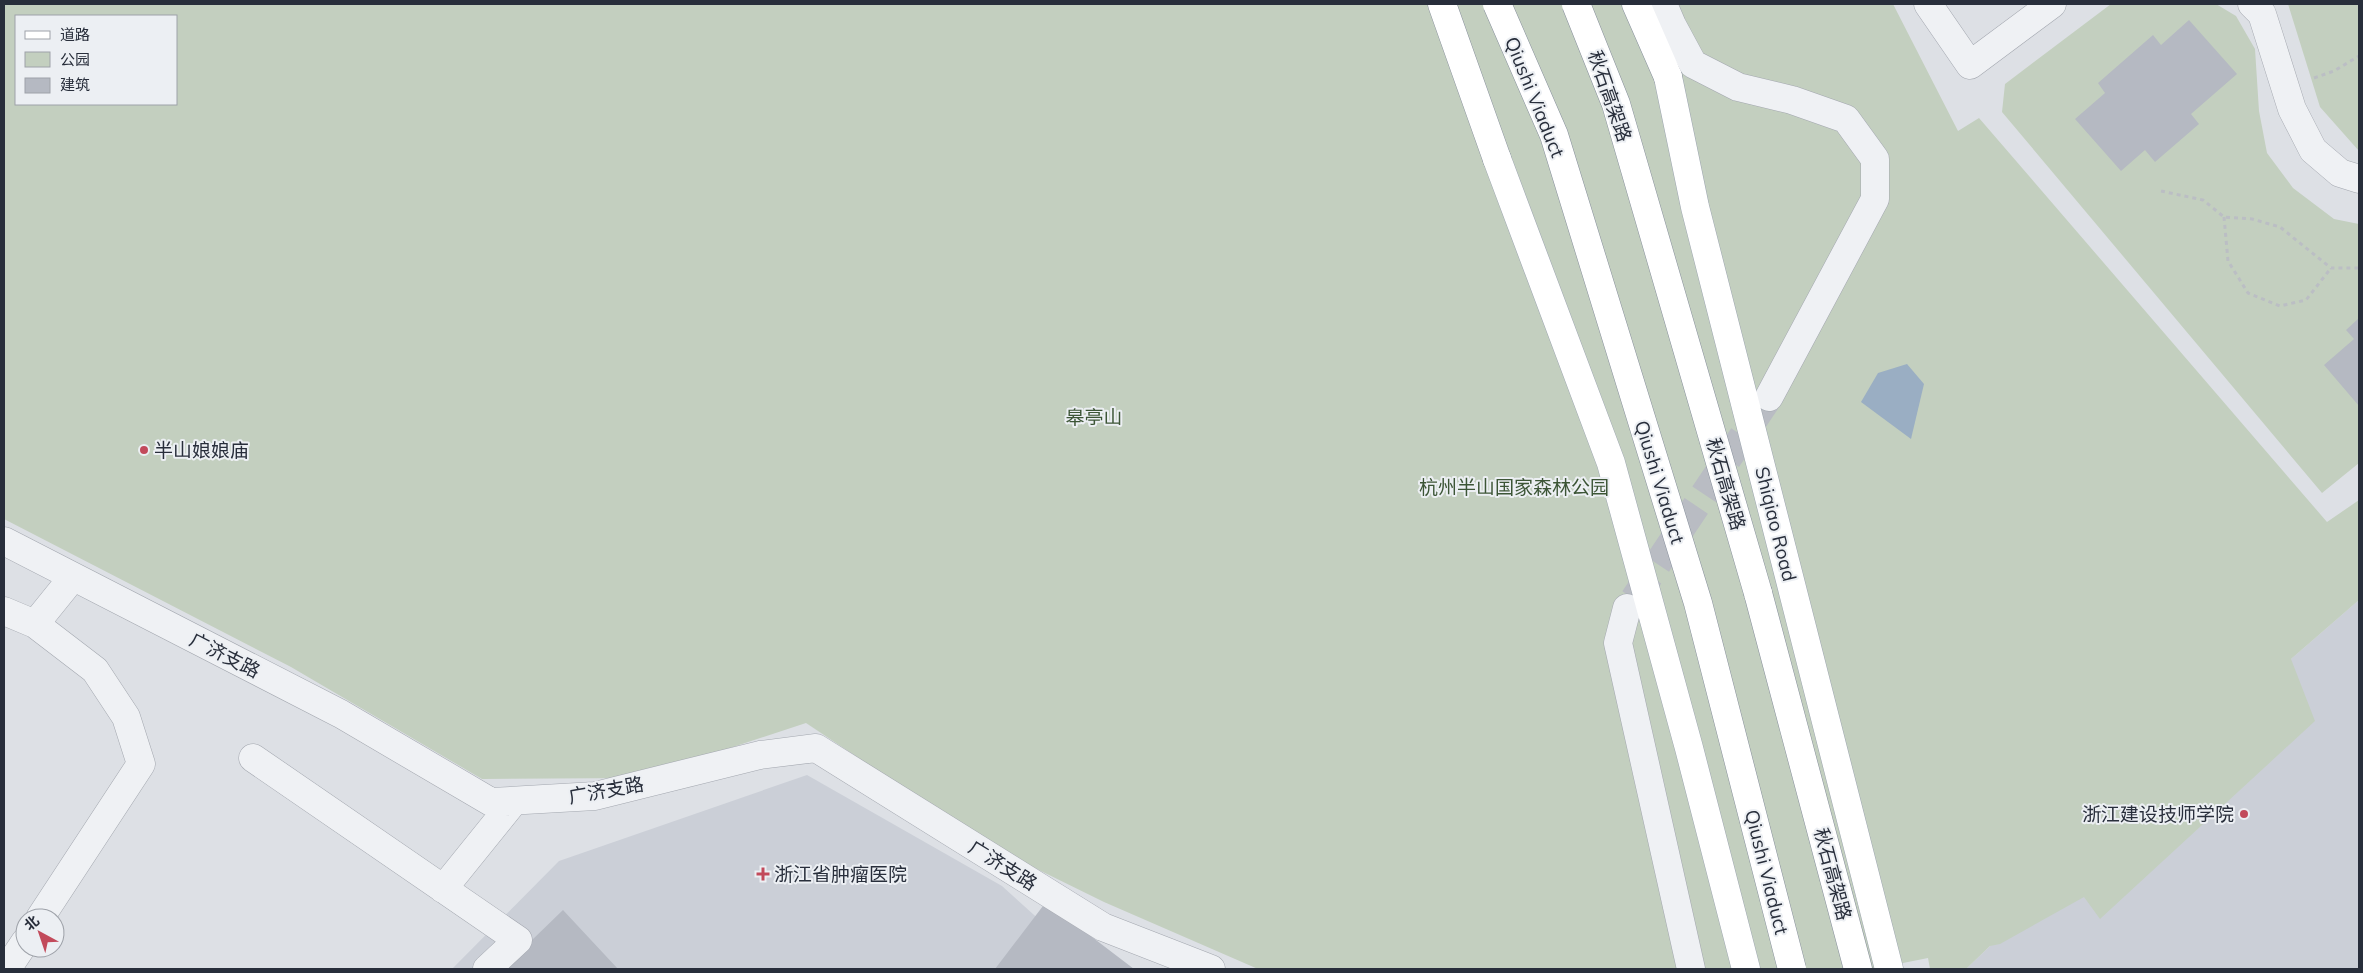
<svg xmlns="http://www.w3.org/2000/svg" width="2363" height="973" font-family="Mulish,'Noto Sans SC',sans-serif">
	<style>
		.built { fill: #cbcfd7 }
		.green { fill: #c3cfbf; fill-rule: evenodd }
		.water { fill: #9aaec3 }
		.building { fill: #b5b9c2 }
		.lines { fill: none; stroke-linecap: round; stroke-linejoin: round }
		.minor-tunnel { stroke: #b9bcc3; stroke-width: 28; stroke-dasharray: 28 14; stroke-linecap: butt }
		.minor-casing { stroke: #a3a7af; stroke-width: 29 }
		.major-casing { stroke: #9da5b0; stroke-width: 29 }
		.highway-casing { stroke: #868e9b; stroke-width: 29 }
		.path { stroke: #bbbec4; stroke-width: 3; stroke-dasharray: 4 4; stroke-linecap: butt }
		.minor { stroke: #eff1f4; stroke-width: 28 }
		.major { stroke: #fff; stroke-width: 28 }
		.highway { stroke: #fff; stroke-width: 28 }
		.highway-bridge-casing { stroke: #868e9b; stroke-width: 29; stroke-linecap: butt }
		.highway-bridge { stroke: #fff; stroke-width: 28 }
		.poi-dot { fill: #c24a5b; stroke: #eceff3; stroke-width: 2 }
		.labels { text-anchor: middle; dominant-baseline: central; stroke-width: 4; stroke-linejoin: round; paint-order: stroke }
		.street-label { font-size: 19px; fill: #282e3b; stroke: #eceff3 }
		.park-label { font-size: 19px; fill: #3c5536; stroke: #eceff3 }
		.poi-label { font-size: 19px; fill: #282e3b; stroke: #eceff3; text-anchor: start }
	</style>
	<rect width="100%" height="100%" fill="#dde0e5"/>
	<!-- built -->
	<path class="built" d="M 2359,600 L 2359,969 L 1966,969 L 2291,659 Z
		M 807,775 L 1002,886 L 1094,969 L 452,969 L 559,861 Z"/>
	<!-- green -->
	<path class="green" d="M 4,4 L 1893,4 L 1958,131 L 1979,118 L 2327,522 L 2359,500 L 2359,600 L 2291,659 L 2315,721 L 2100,919 L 2084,897 L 2000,944 L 1990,946 L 1966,969 L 1930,969 L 1928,958 L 1873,969 L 1258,969 L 1104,902 L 992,847 L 806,723 L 639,778 L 482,779 L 291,667 L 4,519 ZM 16,16 L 176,16 L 176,104 L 16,104 Z
		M 2111,4 L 2216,4 L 2236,16 L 2255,49 L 2259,111 L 2267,153 L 2293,188 L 2334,219 L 2359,224 L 2359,463 L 2322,493 L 2002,112 L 2005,84 Z
		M 2288,4 L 2359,4 L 2359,151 L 2320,107 Z"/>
	<!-- water -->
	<path class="water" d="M 1907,364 L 1924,384 L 1911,439 L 1861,402 L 1878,373 Z"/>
	<!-- building -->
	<path class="building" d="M 2189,20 L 2237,74 L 2191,114 L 2199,124 L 2155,162 L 2145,150 L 2121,171 L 2075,119 L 2105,93 L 2098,83 L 2153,35 L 2161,45 Z
		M 2359,318 L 2359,406 L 2324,365 L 2354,339 L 2346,330 Z
		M 1046,902 L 1134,969 L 995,969 Z
		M 563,910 L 618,969 L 502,969 Z"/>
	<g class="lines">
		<!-- minor-tunnel -->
		<path class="minor-tunnel" d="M 1634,599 L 1769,397"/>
		<!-- minor casing -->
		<g class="minor-casing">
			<path id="minor" d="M 1663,4 L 1672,25 L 1693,64 L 1738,87 L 1792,100 L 1846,119 L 1875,159 L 1875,199 L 1769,397
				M 1928,4 L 1970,65 L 2052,4
				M 2252,4 L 2262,14 L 2292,109 L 2313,150 L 2340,173 L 2359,179
				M 4,541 L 341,714 L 491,802 L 595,796 L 760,755 L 816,748 L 1103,927 L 1211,969
				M 1627,608 L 1618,643 L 1691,969
				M 4,611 L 35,624 L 95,670 L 126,717 L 141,764 L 40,918
				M 35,624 L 73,577
				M 253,758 L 518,940 L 487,969
				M 443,889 L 514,801
				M 7,969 L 25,942"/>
		</g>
		<!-- major casing -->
		<g class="major-casing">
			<path id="major" d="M 1668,77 L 1695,207 L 1889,969
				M 1497,159 L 1611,463 L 1689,748 L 1746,969"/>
		</g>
		<!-- highway casing -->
		<g class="highway-casing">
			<path id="highway" d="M 1442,4 L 1497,159
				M 1636,4 L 1668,77
				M 1758,593 L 1858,969"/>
		</g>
		<!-- path -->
		<path class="path" d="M 2314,78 L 2334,71 L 2359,56
			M 2161,191 L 2203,200 L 2224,217 L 2252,219 L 2280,227 L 2331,268 L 2359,268
			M 2224,217 L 2228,261 L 2248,293 L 2280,306 L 2306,300 L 2331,268"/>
		<!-- minor -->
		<use href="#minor" class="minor"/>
		<!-- major -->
		<use href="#major" class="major"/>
		<!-- highway -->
		<use href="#highway" class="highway"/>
		<!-- highway-bridge casing -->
		<g class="highway-bridge-casing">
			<path id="highway-bridge" d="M 1497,4 L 1554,135 L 1698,603 L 1792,969
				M 1576,4 L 1616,104 L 1758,593"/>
		</g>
		<!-- highway-bridge -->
		<use href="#highway-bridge" class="highway-bridge"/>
	</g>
	<!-- markers -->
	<g class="poi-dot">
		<circle cx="144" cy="450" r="5"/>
		<circle cx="2244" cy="814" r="5"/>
		<path d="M760.5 866.5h5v5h5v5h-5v5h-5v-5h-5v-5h5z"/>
	</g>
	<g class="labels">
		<!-- street labels -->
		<g class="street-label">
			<text transform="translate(1610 96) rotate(71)">秋石高架路</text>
			<text transform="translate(1535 97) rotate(68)">Qiushi Viaduct</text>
			<text transform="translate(1660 482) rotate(73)">Qiushi Viaduct</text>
			<text transform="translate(1726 484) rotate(74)">秋石高架路</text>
			<text transform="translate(1776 524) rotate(76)">Shiqiao Road</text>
			<text transform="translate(225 655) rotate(27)">广济支路</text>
			<text transform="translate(606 790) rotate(-10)">广济支路</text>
			<text transform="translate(1003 865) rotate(32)">广济支路</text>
			<text transform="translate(1767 872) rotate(76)">Qiushi Viaduct</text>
			<text transform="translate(1833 874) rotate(75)">秋石高架路</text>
		</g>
		<!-- park labels -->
		<g class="park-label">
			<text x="1094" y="417">皋亭山</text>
			<text x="1514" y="487">杭州半山国家森林公园</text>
		</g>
		<!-- poi labels -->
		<g class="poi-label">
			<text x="154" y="450">半山娘娘庙</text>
			<text x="2234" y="814" text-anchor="end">浙江建设技师学院</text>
			<text x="774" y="874">浙江省肿瘤医院</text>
		</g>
	</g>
	<!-- border -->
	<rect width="2363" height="973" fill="none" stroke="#282e3b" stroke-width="10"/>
	<!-- legend -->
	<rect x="15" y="15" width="162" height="90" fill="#eceff3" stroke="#9ea2a9"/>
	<rect x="25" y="31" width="25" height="8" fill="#ffffff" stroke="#9ea2a9"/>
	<text x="60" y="40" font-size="15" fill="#282e3b">道路</text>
	<rect x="25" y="52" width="25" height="15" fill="#c3cfbf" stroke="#9ea2a9"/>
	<text x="60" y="65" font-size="15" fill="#282e3b">公园</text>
	<rect x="25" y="78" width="25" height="15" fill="#b5b9c2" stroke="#9ea2a9"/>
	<text x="60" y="90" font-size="15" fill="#282e3b">建筑</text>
	<!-- north arrow -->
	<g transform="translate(40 933) rotate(320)"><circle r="24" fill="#eceff3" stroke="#9ea2a9"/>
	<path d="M0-4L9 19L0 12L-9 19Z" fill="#c24a5b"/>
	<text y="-8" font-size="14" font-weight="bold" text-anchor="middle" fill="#282e3b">北</text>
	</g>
</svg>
